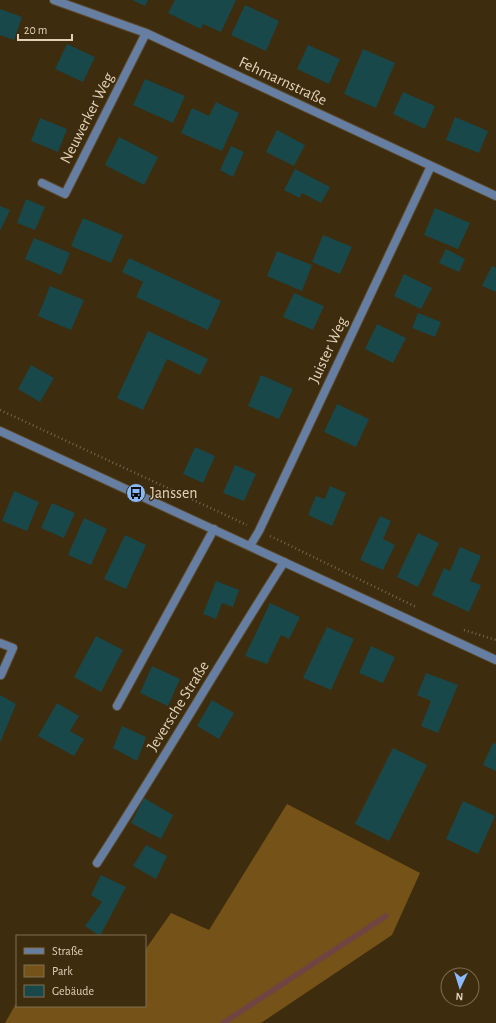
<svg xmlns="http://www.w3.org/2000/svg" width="496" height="1023" font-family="'Alegreya Sans',sans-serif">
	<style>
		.green { fill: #745218 }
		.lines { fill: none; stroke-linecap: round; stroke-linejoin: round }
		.stream { stroke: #704442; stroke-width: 5.5 }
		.building { fill: #184849 }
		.service-casing { stroke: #5c4a2d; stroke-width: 10 }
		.minor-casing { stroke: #5c4a2d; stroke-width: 10 }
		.tertiary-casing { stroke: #5c4a2d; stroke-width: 10 }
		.path { stroke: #786649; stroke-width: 2.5; stroke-dasharray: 1 3; stroke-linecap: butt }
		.service { stroke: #657ea2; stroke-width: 8 }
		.minor { stroke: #657ea2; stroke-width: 8 }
		.tertiary { stroke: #657ea2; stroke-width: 8 }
		.labels { text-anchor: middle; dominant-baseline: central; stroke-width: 3; stroke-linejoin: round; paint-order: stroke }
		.street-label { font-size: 16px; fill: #e4d1b5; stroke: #3e2c0f }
		.poi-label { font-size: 16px; fill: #e4d1b5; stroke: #3e2c0f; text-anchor: start }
	</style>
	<rect width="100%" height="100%" fill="#3e2c0f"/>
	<!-- green -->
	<path class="green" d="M 287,804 L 420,873 L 392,935 L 261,1023 L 5,1023 L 17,1002 L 17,1006 L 145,1006 L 145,950 L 171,913 L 209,930 Z"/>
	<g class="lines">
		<!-- stream -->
		<path class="stream" d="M 223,1023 L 386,916"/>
	</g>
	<!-- building -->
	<path class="building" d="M 132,0 L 148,0 L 145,6 Z
		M 175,0 L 236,0 L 221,32 L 203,24 L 201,29 L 168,13 Z
		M 245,5 L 279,21 L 266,51 L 231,35 Z
		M 0,9 L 22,17 L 14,40 L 0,35 Z
		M 67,44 L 95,57 L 83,82 L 55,69 Z
		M 308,45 L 340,59 L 329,84 L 297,69 Z
		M 363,49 L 395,63 L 376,108 L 344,94 Z
		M 145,79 L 185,96 L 173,123 L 133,105 Z
		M 403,92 L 435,106 L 425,129 L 393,114 Z
		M 216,102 L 239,113 L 222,151 L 181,133 L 192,108 L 209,116 Z
		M 455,117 L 488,131 L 479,153 L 446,140 Z
		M 40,118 L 67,129 L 58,152 L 31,141 Z
		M 277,130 L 305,145 L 294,166 L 266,152 Z
		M 119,137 L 158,157 L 144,185 L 105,165 Z
		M 231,146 L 244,152 L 233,177 L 220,170 Z
		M 295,169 L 330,187 L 321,203 L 302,193 L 300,198 L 284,190 Z
		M 26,199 L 45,207 L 35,230 L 17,223 Z
		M 0,206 L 10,210 L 0,231 Z
		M 435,208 L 470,223 L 458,249 L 424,235 Z
		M 83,218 L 123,235 L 111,263 L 71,246 Z
		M 323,235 L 352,247 L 340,274 L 312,262 Z
		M 34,238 L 70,253 L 61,275 L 25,259 Z
		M 446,249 L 465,259 L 459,272 L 439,263 Z
		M 277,251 L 312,265 L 302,291 L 267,276 Z
		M 129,258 L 221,301 L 208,330 L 136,297 L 143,282 L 122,272 Z
		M 492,266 L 496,268 L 496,292 L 482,286 Z
		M 404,274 L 432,288 L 421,309 L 394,296 Z
		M 50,286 L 84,300 L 71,330 L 38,316 Z
		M 294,293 L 324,306 L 313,330 L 283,317 Z
		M 418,313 L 441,322 L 435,337 L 412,328 Z
		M 377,324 L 406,338 L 393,363 L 365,349 Z
		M 148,331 L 208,359 L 200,375 L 167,359 L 143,410 L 117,398 Z
		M 31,365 L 54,378 L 40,402 L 18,389 Z
		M 261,375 L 293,389 L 279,419 L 248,406 Z
		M 337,404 L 369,419 L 356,447 L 324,432 Z
		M 195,447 L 215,456 L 203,483 L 183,474 Z
		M 235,465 L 256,474 L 244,501 L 223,493 Z
		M 330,486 L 346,493 L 332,526 L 308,515 L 316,496 L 325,499 Z
		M 14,491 L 39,502 L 27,531 L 2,521 Z
		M 52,503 L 75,513 L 64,538 L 41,528 Z
		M 380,516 L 391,521 L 383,539 L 395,545 L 383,570 L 360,560 Z
		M 84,518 L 107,529 L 91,565 L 68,555 Z
		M 418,533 L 439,543 L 418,587 L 397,577 Z
		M 125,535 L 146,545 L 126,589 L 104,579 Z
		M 460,547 L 481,556 L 470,581 L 481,585 L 469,612 L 432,595 L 444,568 L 450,571 Z
		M 216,581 L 239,590 L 233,607 L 222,603 L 216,619 L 203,614 Z
		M 270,603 L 300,617 L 289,639 L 281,635 L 267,664 L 245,656 Z
		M 327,627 L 354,639 L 331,690 L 303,678 Z
		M 96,636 L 123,650 L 101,692 L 74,677 Z
		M 371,646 L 395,657 L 383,683 L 359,673 Z
		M 152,666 L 180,679 L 168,706 L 140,693 Z
		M 426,673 L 458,685 L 438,733 L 421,726 L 431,701 L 417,695 Z
		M 0,695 L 16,704 L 0,743 Z
		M 212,700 L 234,713 L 219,739 L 197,726 Z
		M 57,703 L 79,716 L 70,731 L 84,739 L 74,756 L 38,736 Z
		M 122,726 L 146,737 L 137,761 L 113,748 Z
		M 493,743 L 496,744 L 496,771 L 483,765 Z
		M 393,748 L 427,765 L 389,841 L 355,824 Z
		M 144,798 L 173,815 L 161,839 L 131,823 Z
		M 463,801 L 495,816 L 478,854 L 446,839 Z
		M 146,845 L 167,856 L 156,879 L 133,866 Z
		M 101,875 L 126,887 L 100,936 L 85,926 L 102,902 L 91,895 Z"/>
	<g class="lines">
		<!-- service casing -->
		<g class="service-casing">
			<path id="service" d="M 0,643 L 13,648 L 1,675
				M 117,706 L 214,529
				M 97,863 C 161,764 220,662 284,562"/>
		</g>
		<!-- minor casing -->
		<g class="minor-casing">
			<path id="minor" d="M 54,0 L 146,33 L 496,196
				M 42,183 L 65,194 L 146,33
				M 250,546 L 259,531 L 431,166"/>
		</g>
		<!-- tertiary casing -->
		<g class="tertiary-casing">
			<path id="tertiary" d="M 0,431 L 496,660"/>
		</g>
		<!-- path -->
		<path class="path" d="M 0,410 L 247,525
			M 270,536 L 416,607
			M 464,630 L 496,640"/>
		<!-- service -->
		<use href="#service" class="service"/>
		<!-- minor -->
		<use href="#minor" class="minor"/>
		<!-- tertiary -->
		<use href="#tertiary" class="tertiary"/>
	</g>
	<!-- icons -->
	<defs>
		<g id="bus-disc" transform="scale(1)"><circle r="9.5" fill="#8bbafc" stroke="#3e2c0f"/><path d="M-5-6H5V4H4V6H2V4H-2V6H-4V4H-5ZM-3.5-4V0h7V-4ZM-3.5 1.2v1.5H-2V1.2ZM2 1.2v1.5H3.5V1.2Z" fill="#111"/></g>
	</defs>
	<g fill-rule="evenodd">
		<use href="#bus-disc" x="136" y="493"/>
	</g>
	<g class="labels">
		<!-- street labels -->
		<g class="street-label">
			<text transform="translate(283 81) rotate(25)">Fehmarnstraße</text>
			<text transform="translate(87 118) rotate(-63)">Neuwerker Weg</text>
			<text transform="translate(328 350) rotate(-65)">Juister Weg</text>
			<text transform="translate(178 706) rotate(-58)">Jeversche Straße</text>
		</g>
		<!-- poi labels -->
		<g class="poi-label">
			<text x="150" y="493">Janssen</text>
		</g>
	</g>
	<!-- legend -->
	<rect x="16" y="935" width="130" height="72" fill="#3e2c0f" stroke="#806e51"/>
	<rect x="24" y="948" width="20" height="6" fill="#657ea2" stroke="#806e51"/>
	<text x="52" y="955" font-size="12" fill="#e4d1b5">Straße</text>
	<rect x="24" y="965" width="20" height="12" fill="#745218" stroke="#806e51"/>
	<text x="52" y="975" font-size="12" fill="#e4d1b5">Park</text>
	<rect x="24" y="985" width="20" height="12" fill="#184849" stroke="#806e51"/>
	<text x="52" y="995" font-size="12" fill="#e4d1b5">Gebäude</text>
	<!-- north arrow -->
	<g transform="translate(460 987) rotate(184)"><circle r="19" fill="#3e2c0f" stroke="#806e51"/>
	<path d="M0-3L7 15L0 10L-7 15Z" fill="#8bbafc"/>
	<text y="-6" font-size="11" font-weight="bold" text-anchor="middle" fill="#e4d1b5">N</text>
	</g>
	<!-- scale -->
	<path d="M18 34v6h54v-6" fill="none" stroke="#e4d1b5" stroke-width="2"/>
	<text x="24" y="34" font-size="12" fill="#e4d1b5" stroke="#3e2c0f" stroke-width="3" paint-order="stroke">20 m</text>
</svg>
